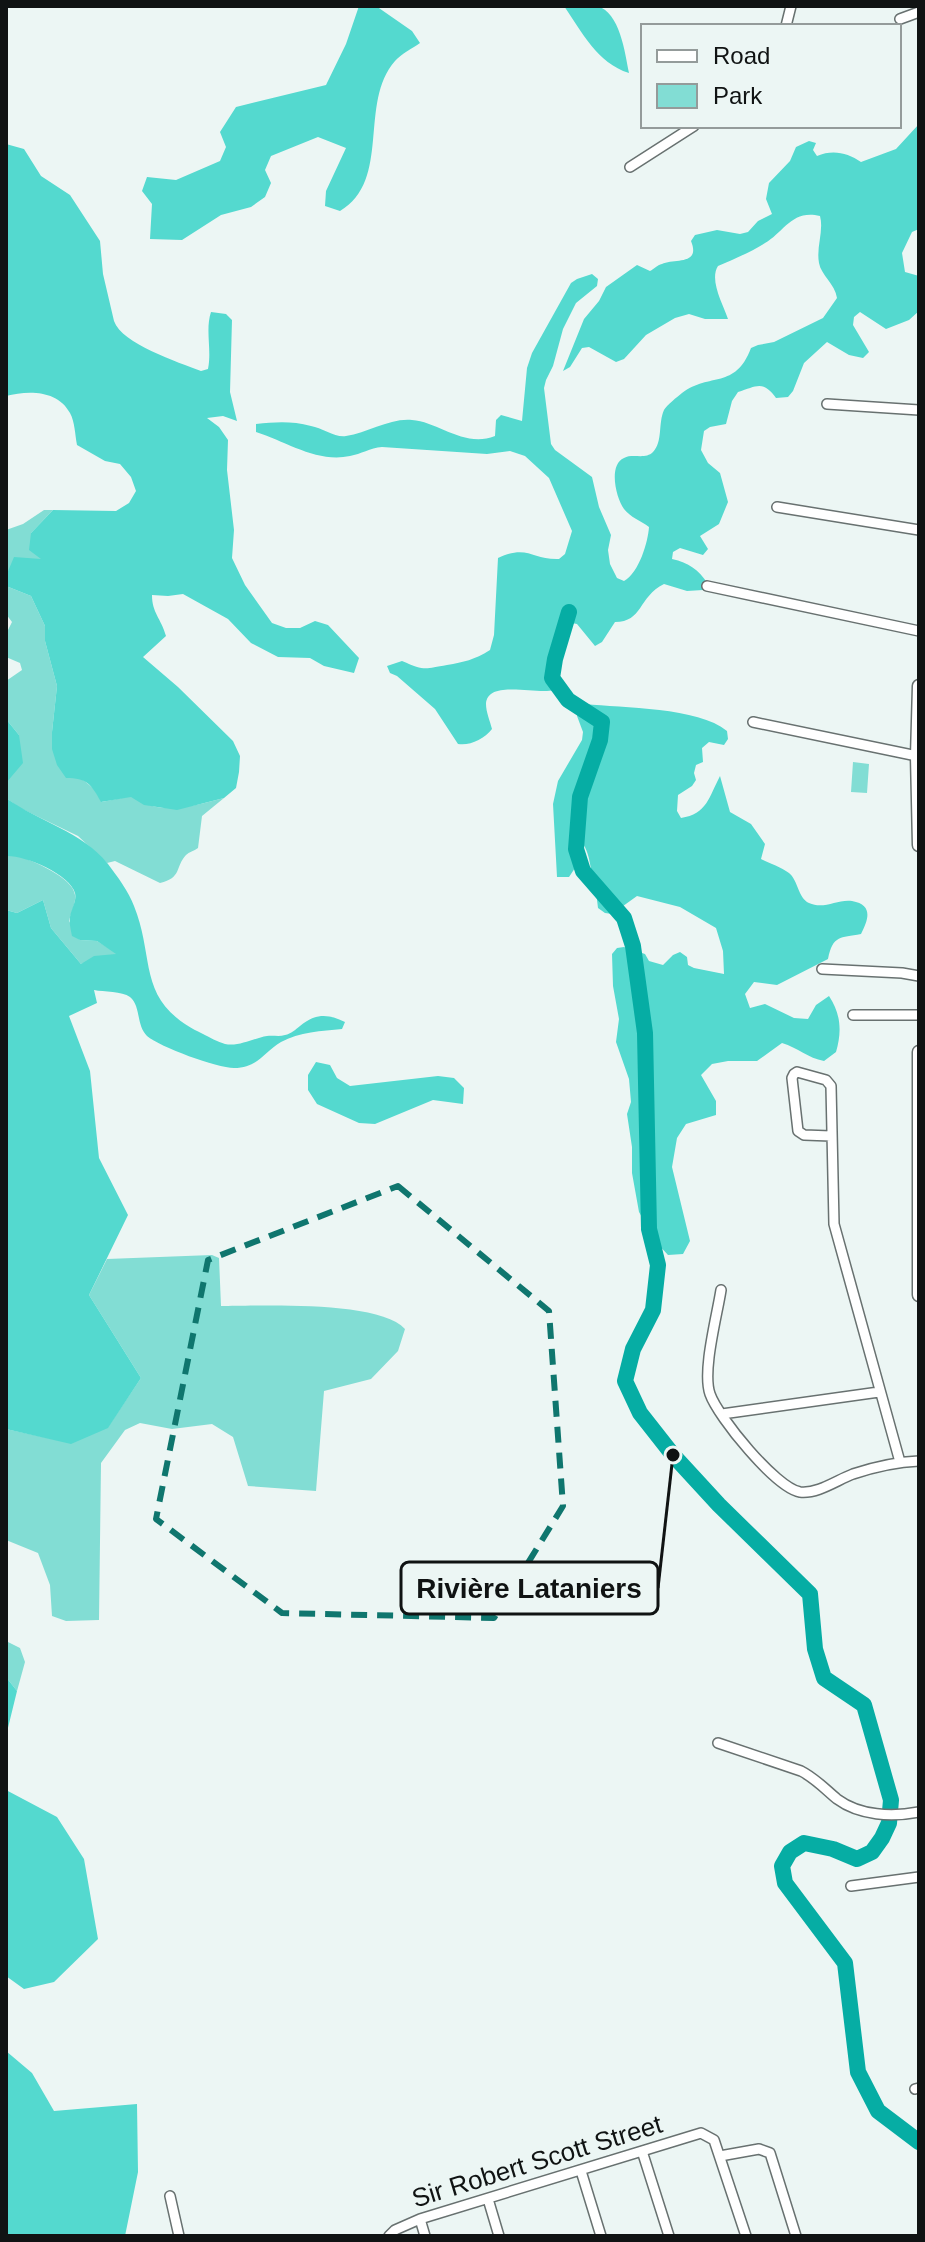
<svg xmlns="http://www.w3.org/2000/svg" width="925" height="2242" font-family="Helvetica,sans-serif">
	<style>
		.green { fill: #82ddd4 }
		.forest { fill: #54d9cf }
		.lines { fill: none; stroke-linecap: round; stroke-linejoin: round }
		.river { stroke: #06ada4; stroke-width: 16 }
		.street-casing { stroke: #687170; stroke-width: 12 }
		.secondary-casing { stroke: #687170; stroke-width: 15 }
		.street { stroke: #fff; stroke-width: 9 }
		.secondary { stroke: #fff; stroke-width: 12 }
		.marked { fill: none; stroke: #0f766e; stroke-width: 6; stroke-dasharray: 16 10; stroke-linejoin: round }
		.labels { text-anchor: middle; dominant-baseline: central; stroke-width: 8; stroke-linejoin: round; paint-order: stroke }
		.street-label { font-size: 26px; fill: #101313; stroke: #ecf6f4 }
		.leader { fill: none; stroke: #101313; stroke-width: 3 }
		.callout-dot { fill: #101313; stroke: #ecf6f4; stroke-width: 3 }
		.callout { fill: #ecf6f4; stroke: #101313; stroke-width: 3 }
		.callout-label { font-size: 28px; text-anchor: middle; font-weight: bold; fill: #101313 }
	</style>
	<rect width="100%" height="100%" fill="#ecf6f4"/>
	<!-- green -->
	<path class="green" d="M 44,510 L 53,510 L 31,533 L 43,560 L 6,576 L 6,530 L 23,524 Z
		M 6,586 L 31,596 L 45,626 L 45,641 L 57,686 L 52,732 L 81,778 L 94,789 L 102,802 L 131,796 C 161,817 192,806 224,798 L 202,816 L 198,848 C 194,851 189,852 186,855 C 175,867 182,878 160,883 L 115,861 L 107,863 L 78,836 L 20,808 L 6,798 L 6,783 L 19,735 L 6,719 L 6,681 L 22,670 L 20,663 L 6,657 L 6,634 L 12,622 L 6,614 Z
		M 853,762 L 869,764 L 867,793 L 851,792 Z
		M 17,855 C 32,861 73,877 75,895 C 76,903 71,913 69,921 L 80,940 L 97,941 L 118,954 L 81,964 L 51,928 L 43,900 L 17,913 L 6,910 L 6,856 Z
		M 212,1255 L 219,1258 L 221,1306 C 260,1306 379,1300 405,1329 L 398,1351 L 371,1379 L 324,1391 L 316,1491 L 248,1486 L 233,1437 L 212,1424 L 172,1429 L 140,1423 L 125,1430 L 101,1463 L 99,1620 L 66,1621 L 52,1616 L 50,1585 L 38,1553 L 6,1540 L 6,1429 L 71,1443 L 108,1427 L 141,1378 L 89,1295 L 107,1259 Z
		M 6,1641 L 20,1648 L 25,1662 L 17,1691 L 6,1677 Z"/>
	<!-- forest -->
	<path class="forest" d="M 359,6 L 376,6 L 412,31 L 420,43 C 413,48 401,54 395,61 C 358,103 392,180 340,211 L 325,206 L 326,191 L 346,148 L 318,137 L 271,156 L 265,170 L 271,183 L 265,197 L 251,207 L 221,215 L 182,240 L 150,239 L 152,204 L 142,191 L 147,177 L 176,180 L 220,161 L 226,147 L 220,132 L 236,107 L 326,85 L 346,44 Z
		M 564,6 C 574,6 587,4 597,6 C 620,12 625,53 629,73 C 597,63 582,32 564,6 Z
		M 919,124 L 919,229 L 912,232 L 902,253 L 905,272 L 919,276 L 919,311 L 909,320 L 886,329 L 860,312 L 854,317 L 853,325 L 869,352 L 863,358 L 849,355 L 827,342 L 804,363 L 793,391 L 788,397 L 776,398 C 763,380 757,386 738,392 L 732,401 L 726,424 L 710,427 L 704,431 L 701,450 L 708,463 L 720,473 L 728,502 L 719,524 L 700,536 L 708,549 L 703,555 L 680,548 L 673,552 L 672,559 C 689,563 698,569 708,584 L 703,590 L 687,591 L 664,584 C 638,597 643,622 615,622 L 602,642 L 595,646 L 577,624 L 566,622 C 555,647 544,662 554,690 C 537,695 487,679 486,704 C 486,712 490,721 492,729 C 484,739 470,746 458,744 L 435,709 L 397,676 L 390,673 L 387,666 L 402,661 C 425,671 424,669 447,665 C 464,662 474,660 490,650 L 494,635 L 498,558 C 528,544 532,560 559,559 L 565,554 L 572,531 L 549,478 L 525,456 L 510,451 L 487,454 L 382,447 C 370,448 361,454 350,456 C 317,463 287,442 256,432 L 256,424 C 276,422 292,421 311,426 C 322,428 336,438 346,436 C 368,433 389,418 412,420 C 439,422 464,448 495,436 L 496,420 L 501,415 L 522,421 L 527,368 L 532,353 L 571,283 L 577,279 L 592,274 L 598,279 L 597,286 L 576,303 L 563,329 L 553,366 L 546,380 L 544,388 L 551,444 L 555,450 L 592,477 L 599,507 L 611,535 L 608,550 L 610,564 L 617,578 L 624,581 C 639,573 648,542 649,527 C 641,521 630,517 624,509 C 616,498 608,465 624,458 C 633,453 645,460 653,452 C 663,442 658,423 664,410 C 667,405 677,397 682,393 C 710,372 735,390 751,348 L 758,345 L 774,342 L 823,318 L 837,298 C 835,284 821,275 819,263 C 816,247 824,231 820,216 C 792,209 784,232 765,243 C 751,252 734,259 718,266 C 709,280 723,304 728,319 L 705,319 L 689,314 L 675,318 L 646,335 L 624,359 L 616,362 L 589,347 L 582,348 L 570,367 L 563,371 L 584,319 L 599,301 L 606,287 L 637,265 L 650,271 C 654,269 657,265 662,264 C 674,258 701,266 691,241 L 695,235 L 717,230 L 740,234 L 748,232 L 758,221 L 772,214 L 766,199 L 769,183 L 790,161 L 796,147 L 809,141 L 816,143 L 813,150 L 817,156 C 833,149 848,153 861,162 L 896,149 Z
		M 6,144 L 24,149 L 41,176 L 70,195 L 100,241 L 103,274 L 114,321 C 122,344 178,362 201,371 L 208,369 C 212,350 205,330 211,312 L 226,314 L 232,320 L 230,392 L 237,421 L 223,416 L 207,418 L 219,427 L 228,440 L 227,470 L 234,530 L 232,558 L 245,585 L 272,623 L 286,628 L 300,628 L 315,621 L 328,625 L 359,658 L 354,673 L 324,666 L 310,658 L 278,657 L 251,643 L 228,619 L 183,594 L 168,596 L 152,595 C 152,613 161,618 166,636 L 143,657 L 178,687 L 233,741 L 240,756 L 239,772 L 236,788 L 224,798 L 177,810 L 144,805 L 131,797 L 101,802 C 91,784 87,778 66,778 L 57,765 L 52,749 L 52,732 L 57,686 L 45,641 L 45,626 L 31,596 L 6,586 L 6,576 L 14,557 L 41,559 L 29,550 L 31,533 L 53,510 L 116,511 L 129,503 L 136,491 L 131,477 L 120,464 L 105,461 L 77,445 C 75,435 75,422 70,413 C 58,390 28,390 6,396 Z
		M 585,704 C 623,708 698,707 727,731 L 728,739 L 724,745 L 709,742 L 702,748 L 703,762 L 696,765 L 694,773 L 696,780 L 692,786 L 678,795 L 677,811 L 681,818 C 707,814 709,797 720,776 L 730,812 L 751,824 L 765,844 L 761,859 C 769,863 781,867 789,873 C 798,880 798,898 809,903 C 824,910 837,899 852,901 C 874,905 868,920 861,934 C 840,938 833,935 828,959 L 777,985 L 754,982 L 745,994 L 750,1008 L 765,1004 L 794,1018 L 808,1019 L 816,1005 L 829,996 C 841,1014 842,1032 836,1052 L 824,1061 C 808,1058 798,1048 782,1043 L 757,1061 L 728,1061 L 712,1064 L 701,1075 L 716,1101 L 716,1115 L 686,1124 L 677,1138 L 672,1167 L 690,1241 L 683,1254 L 668,1255 L 657,1243 L 639,1212 L 632,1173 L 632,1147 L 627,1114 L 631,1102 L 629,1079 L 616,1042 L 619,1019 L 613,986 L 612,954 L 617,948 L 624,947 L 645,954 L 649,961 L 663,965 L 673,955 L 680,952 L 687,957 L 688,965 L 694,968 L 724,974 L 723,951 L 716,928 L 680,907 L 637,896 L 612,914 L 605,913 L 598,908 C 597,896 594,886 592,875 C 589,857 588,846 574,833 L 572,841 L 575,868 L 569,877 L 557,877 L 553,804 L 558,781 L 582,740 L 583,732 L 577,716 L 579,708 Z
		M 6,719 L 19,735 L 23,763 L 6,783 Z
		M 6,798 C 39,822 82,831 108,864 C 117,876 129,892 134,906 C 156,960 135,1002 203,1034 C 209,1037 218,1042 225,1044 C 239,1047 254,1038 267,1036 C 273,1035 279,1037 285,1035 C 291,1034 296,1029 300,1026 C 316,1013 328,1014 345,1022 L 342,1029 C 322,1031 299,1032 281,1042 C 264,1052 258,1068 234,1068 C 217,1068 160,1047 147,1036 C 136,1025 141,1006 130,997 C 122,991 104,992 94,990 L 97,1003 L 69,1016 L 90,1071 L 99,1158 L 128,1215 L 89,1295 L 141,1378 L 108,1428 L 71,1444 L 6,1429 L 6,910 L 17,913 L 43,900 L 51,928 L 81,964 L 94,956 L 116,954 L 97,941 L 80,940 L 72,936 C 71,930 69,924 70,917 C 71,909 77,901 75,893 C 70,874 24,855 6,856 Z
		M 316,1062 L 330,1065 L 337,1078 L 350,1086 L 438,1076 L 454,1078 L 464,1088 L 463,1104 L 433,1100 L 375,1124 L 359,1123 L 317,1104 L 308,1090 L 308,1075 Z
		M 6,1677 L 17,1691 L 6,1736 Z
		M 6,1790 L 57,1817 L 84,1859 L 98,1939 L 54,1982 L 24,1989 L 6,1976 Z
		M 6,2051 L 32,2073 L 54,2111 L 137,2104 L 138,2172 L 125,2236 L 6,2236 Z"/>
	<g class="lines">
		<!-- river -->
		<path class="river" d="M 569,612 L 555,659 L 552,678 L 568,700 L 602,722 L 600,740 L 580,797 L 576,849 L 583,871 L 624,918 L 633,946 L 645,1033 L 649,1229 L 658,1265 L 653,1310 L 633,1349 L 625,1381 L 640,1413 L 673,1455 L 719,1505 L 810,1594 L 815,1649 L 824,1678 L 864,1705 L 891,1800 L 889,1823 L 882,1838 L 872,1852 L 857,1859 L 833,1849 L 804,1843 L 790,1852 L 782,1866 L 785,1883 L 845,1963 L 858,2072 L 878,2111 L 919,2142"/>
		<!-- street casing -->
		<g class="street-casing">
			<path id="street" d="M 900,19 L 919,12
				M 786,26 L 791,6
				M 630,167 L 694,126
				M 827,404 L 919,410
				M 777,507 L 919,530
				M 707,586 L 919,631
				M 753,722 L 917,756
				M 822,969 L 902,973 L 919,976
				M 853,1015 L 919,1015
				M 831,1136 L 804,1135 L 798,1131 L 792,1078 L 794,1074 L 797,1072 L 826,1080 L 831,1086 L 834,1224 L 900,1462
				M 721,1290 C 717,1316 702,1371 710,1394 C 718,1417 776,1488 800,1492 C 818,1494 837,1480 853,1474 C 874,1467 896,1462 919,1461
				M 722,1414 L 879,1392
				M 718,1743 L 801,1771 C 815,1778 825,1789 837,1799 C 860,1816 892,1817 919,1812
				M 851,1886 L 919,1877
				M 915,2089 L 919,2088
				M 642,2151 L 669,2236
				M 720,2156 L 759,2149 L 770,2153 L 796,2236
				M 581,2171 L 601,2236
				M 170,2196 L 179,2236
				M 488,2199 L 499,2236
				M 420,2219 L 425,2236
				M 389,2236 L 395,2230 L 420,2219 L 701,2133 L 714,2140 L 746,2236"/>
		</g>
		<!-- secondary casing -->
		<g class="secondary-casing">
			<path id="secondary" d="M 919,686 L 917,756 L 919,845
				M 919,1052 L 919,1295"/>
		</g>
		<!-- street -->
		<use href="#street" class="street"/>
		<!-- secondary -->
		<use href="#secondary" class="secondary"/>
	</g>
	<!-- marked area -->
	<path class="marked" d="M 398,1186 L 549,1311 L 563,1506 L 494,1618 L 282,1613 L 156,1519 L 208,1260 Z"/>
	<g class="labels">
		<!-- street labels -->
		<g class="street-label">
			<text transform="translate(537 2161) rotate(-17)">Sir Robert Scott Street</text>
		</g>
	</g>
	<!-- callouts -->
	<path class="leader" d="M673 1455L658 1588"/>
	<circle class="callout-dot" cx="673" cy="1455" r="8"/>
	<rect class="callout" x="401" y="1562" width="257" height="52" rx="8"/>
	<g class="callout-label">
		<text x="529" y="1598">Rivière Lataniers</text>
	</g>
	<!-- border -->
	<rect width="925" height="2242" fill="none" stroke="#101313" stroke-width="16"/>
	<!-- legend -->
	<rect x="641" y="24" width="260" height="104" fill="#ecf6f4" stroke="#949b9a" stroke-width="2"/>
	<rect x="657" y="50" width="40" height="12" fill="#ffffff" stroke="#949b9a" stroke-width="2"/>
	<text x="713" y="64" font-size="24" fill="#101313">Road</text>
	<rect x="657" y="84" width="40" height="24" fill="#82ddd4" stroke="#949b9a" stroke-width="2"/>
	<text x="713" y="104" font-size="24" fill="#101313">Park</text>
</svg>
